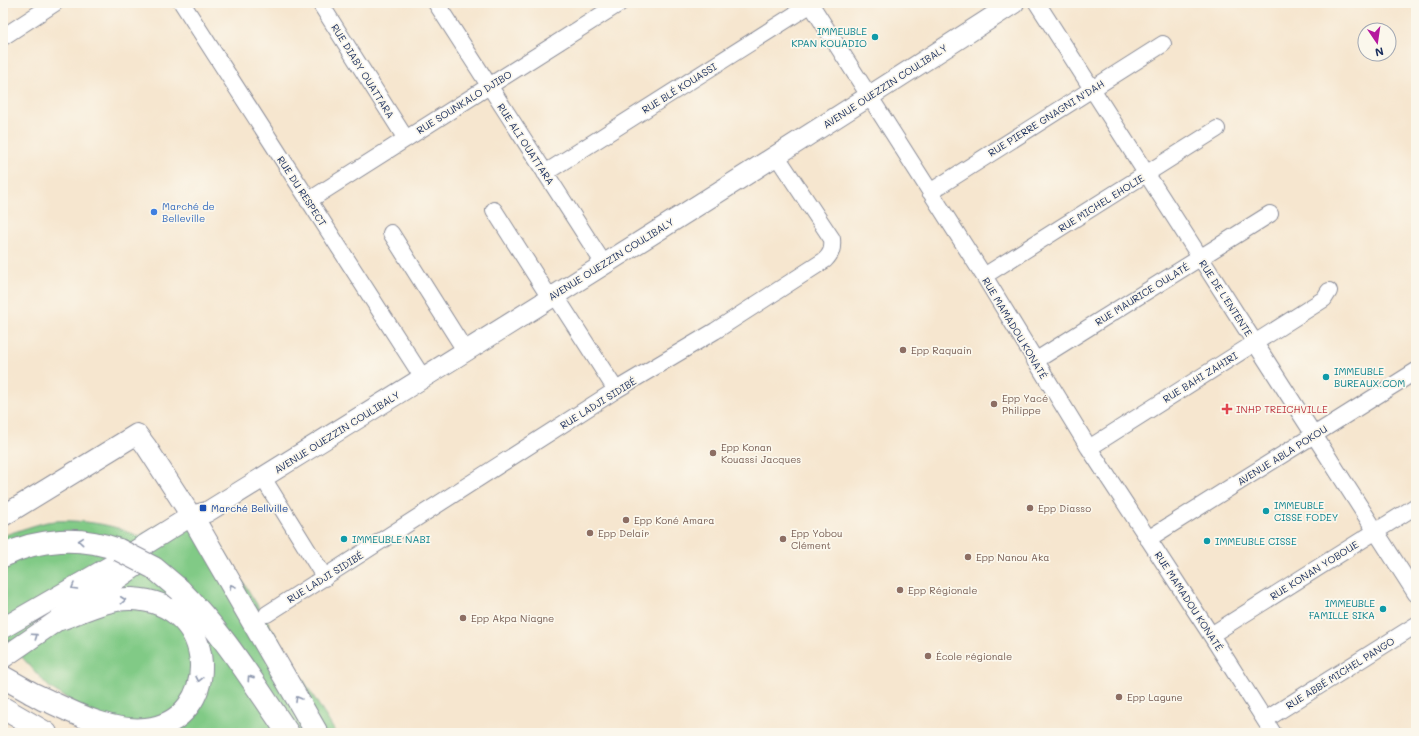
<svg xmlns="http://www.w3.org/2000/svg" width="1419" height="736" font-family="Mali,sans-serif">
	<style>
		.green { fill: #81ca86; stroke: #4e7c72 }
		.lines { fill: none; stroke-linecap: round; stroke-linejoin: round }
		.minor-casing { stroke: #888a96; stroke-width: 18 }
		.tertiary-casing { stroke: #888a96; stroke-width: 22 }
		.trunk-casing { stroke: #888a96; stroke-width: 24 }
		.minor { stroke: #fff; stroke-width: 16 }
		.tertiary { stroke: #fff; stroke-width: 20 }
		.trunk { stroke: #fff; stroke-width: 22 }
		.trunk-bridge-casing { stroke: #888a96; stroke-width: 24; stroke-linecap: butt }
		.trunk-bridge { stroke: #fff; stroke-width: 22 }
		.oneway { stroke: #8d97ae }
		.culture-dot { fill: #0f9aa8; stroke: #fbf7ec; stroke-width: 1.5 }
		.shop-dot { fill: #3f7fe0; stroke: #fbf7ec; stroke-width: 1.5 }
		.education-dot { fill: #8d6e63; stroke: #fbf7ec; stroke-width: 1.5 }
		.health-dot { fill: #e0444e; stroke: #fbf7ec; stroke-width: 1.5 }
		.transit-dot { fill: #1a4fb4; stroke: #fbf7ec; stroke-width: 1.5 }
		.labels { text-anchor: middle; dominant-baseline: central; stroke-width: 3.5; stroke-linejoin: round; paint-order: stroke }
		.culture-label { font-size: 10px; fill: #0d838f; stroke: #fbf7ec; text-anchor: start }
		.street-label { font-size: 10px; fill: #1b2f5e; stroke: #fbf7ec }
		.shop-label { font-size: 10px; fill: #366cbe; stroke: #fbf7ec; text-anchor: start }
		.education-label { font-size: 10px; fill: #785e54; stroke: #fbf7ec; text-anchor: start }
		.health-label { font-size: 10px; fill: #be3a42; stroke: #fbf7ec; text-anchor: start }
		.transit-label { font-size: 10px; fill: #164399; stroke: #fbf7ec; text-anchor: start }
	</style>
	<rect width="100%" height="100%" fill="#fbf7ec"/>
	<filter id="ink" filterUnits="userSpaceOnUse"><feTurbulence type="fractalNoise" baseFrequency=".025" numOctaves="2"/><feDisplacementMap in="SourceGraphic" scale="8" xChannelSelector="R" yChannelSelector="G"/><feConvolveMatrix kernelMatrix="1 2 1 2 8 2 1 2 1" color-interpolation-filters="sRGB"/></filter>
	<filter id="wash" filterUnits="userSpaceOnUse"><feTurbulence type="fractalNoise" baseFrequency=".012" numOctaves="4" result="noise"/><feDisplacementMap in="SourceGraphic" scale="16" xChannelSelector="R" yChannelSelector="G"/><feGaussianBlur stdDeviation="0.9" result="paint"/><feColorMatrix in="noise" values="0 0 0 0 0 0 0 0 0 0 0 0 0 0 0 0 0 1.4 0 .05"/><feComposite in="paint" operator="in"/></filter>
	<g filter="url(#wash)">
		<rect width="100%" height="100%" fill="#f6e6cf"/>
		<!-- green -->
		<path class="green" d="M 195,504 L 336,733 L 122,733 L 49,687 L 21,656 L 3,646 L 3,538 L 8,534 C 21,530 34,525 47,522 C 70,518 120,524 138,537 Z"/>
	</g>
	<g filter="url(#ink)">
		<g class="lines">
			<!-- minor casing -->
			<g class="minor-casing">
				<path id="minor" d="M 182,3 L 423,378
					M 320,3 L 406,139
					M 436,3 L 604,264
					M 810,3 L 984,276 L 1089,448 L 1211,635 L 1273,733
					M 1037,3 L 1416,594
					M 3,37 L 55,3
					M 545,173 L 813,3
					M 930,192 L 1163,44
					M 308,201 L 620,3
					M 494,210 L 550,298
					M 391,233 L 466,352
					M 984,276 L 1217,129
					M 555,295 L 616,390
					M 1035,361 L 1270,214
					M 1089,448 L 1324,299 L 1329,291
					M 263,478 L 325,578
					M 1148,539 L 1416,371
					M 267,614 L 616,390 L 715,331 L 825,260 C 831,254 833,249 832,239 L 776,155
					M 1211,635 L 1416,506
					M 1265,720 L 1416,625"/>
			</g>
			<!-- tertiary casing -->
			<g class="tertiary-casing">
				<path id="tertiary" d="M 3,516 L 137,434 L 146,446 L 197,525
					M 3,628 L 114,564 L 191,516 L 207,512 C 477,345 747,176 1014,3
					M 3,658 L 142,562"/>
			</g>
			<!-- trunk casing -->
			<g class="trunk-casing">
				<path id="trunk" d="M 197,525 L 317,733
					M 3,556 C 38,538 82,536 119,550
					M 180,590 C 223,632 254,684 288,733
					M 3,677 L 44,700
					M 31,693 C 66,708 106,733 146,729 C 222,721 221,602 132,599 C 107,598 83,611 60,619
					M 3,708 L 46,733"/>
			</g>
			<!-- minor -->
			<use href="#minor" class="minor"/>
			<!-- tertiary -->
			<use href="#tertiary" class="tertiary"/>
			<!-- trunk -->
			<use href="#trunk" class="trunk"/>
			<!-- trunk-bridge casing -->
			<g class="trunk-bridge-casing">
				<path id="trunk-bridge" d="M 119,550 L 154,568 L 180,590"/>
			</g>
			<!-- trunk-bridge -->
			<use href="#trunk-bridge" class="trunk-bridge"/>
		</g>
		<!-- one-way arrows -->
		<defs><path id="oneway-chevron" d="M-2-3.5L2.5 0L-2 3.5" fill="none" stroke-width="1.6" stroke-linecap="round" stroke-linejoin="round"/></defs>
		<g class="oneway">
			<use href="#oneway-chevron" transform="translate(81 541) rotate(-175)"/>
			<use href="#oneway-chevron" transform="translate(74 587) rotate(150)"/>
			<use href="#oneway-chevron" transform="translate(232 587) rotate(-120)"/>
			<use href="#oneway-chevron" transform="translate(123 600) rotate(-6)"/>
			<use href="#oneway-chevron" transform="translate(35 636) rotate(-34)"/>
			<use href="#oneway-chevron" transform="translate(250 678) rotate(-125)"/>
			<use href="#oneway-chevron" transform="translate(199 679) rotate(102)"/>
			<use href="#oneway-chevron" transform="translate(298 699) rotate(-120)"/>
		</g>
	</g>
	<!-- markers -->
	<g class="culture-dot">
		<circle cx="875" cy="37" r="4"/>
		<circle cx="1326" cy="377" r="4"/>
		<circle cx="1266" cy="511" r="4"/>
		<circle cx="344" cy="539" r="4"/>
		<circle cx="1207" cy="541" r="4"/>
		<circle cx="1383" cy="609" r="4"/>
	</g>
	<circle class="shop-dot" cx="154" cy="212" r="4"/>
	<g class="education-dot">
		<circle cx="903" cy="350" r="4"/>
		<circle cx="994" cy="404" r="4"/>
		<circle cx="713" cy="453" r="4"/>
		<circle cx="1030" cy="508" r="4"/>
		<circle cx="626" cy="520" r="4"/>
		<circle cx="590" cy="533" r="4"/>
		<circle cx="783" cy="539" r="4"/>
		<circle cx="968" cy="557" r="4"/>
		<circle cx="900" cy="590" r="4"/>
		<circle cx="463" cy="618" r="4"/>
		<circle cx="928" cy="656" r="4"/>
		<circle cx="1119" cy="697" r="4"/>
	</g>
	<path class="health-dot" d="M1225 403h4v4h4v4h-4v4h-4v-4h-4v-4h4z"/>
	<rect class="transit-dot" x="199" y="504" width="8" height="8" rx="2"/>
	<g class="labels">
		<!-- culture labels -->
		<g class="culture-label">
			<text x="867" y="31" text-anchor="end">IMMEUBLE<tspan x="867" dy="12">KPAN KOUADIO</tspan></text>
			<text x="1334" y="371">IMMEUBLE<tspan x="1334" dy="12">BUREAUX.COM</tspan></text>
			<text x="1274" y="505">IMMEUBLE<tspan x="1274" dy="12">CISSE FODEY</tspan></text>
			<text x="352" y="539">IMMEUBLE NABI</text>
			<text x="1215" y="541">IMMEUBLE CISSE</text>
			<text x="1375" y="603" text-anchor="end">IMMEUBLE<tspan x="1375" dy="12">FAMILLE SIKA</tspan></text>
		</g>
		<!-- street labels -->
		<g class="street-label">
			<text transform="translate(363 71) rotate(58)">RUE DIABY OUATTARA</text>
			<text transform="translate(885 86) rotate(-33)">AVENUE OUEZZIN COULIBALY</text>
			<text transform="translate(679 88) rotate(-32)">RUE BLÉ KOUASSI</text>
			<text transform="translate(464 102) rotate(-32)">RUE SOUNKALO DJIBO</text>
			<text transform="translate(1046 118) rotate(-32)">RUE PIERRE GNAGNI N'DAH</text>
			<text transform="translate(526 144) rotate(57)">RUE ALI OUATTARA</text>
			<text transform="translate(302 191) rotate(57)">RUE DU RESPECT</text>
			<text transform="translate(1101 203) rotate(-32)">RUE MICHEL EHOLIE</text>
			<text transform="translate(611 259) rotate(-32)">AVENUE OUEZZIN COULIBALY</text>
			<text transform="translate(1142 294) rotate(-32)">RUE MAURICE OULATÉ</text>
			<text transform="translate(1226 298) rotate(57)">RUE DE L'ENTENTE</text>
			<text transform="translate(1015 328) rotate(59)">RUE MAMADOU KONATÉ</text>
			<text transform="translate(1200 377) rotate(-32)">RUE BAHI ZAHIRI</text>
			<text transform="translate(598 403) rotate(-32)">RUE LADJI SIDIBÉ</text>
			<text transform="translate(337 432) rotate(-32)">AVENUE OUEZZIN COULIBALY</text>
			<text transform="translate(1282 455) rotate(-32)">AVENUE ABLA POKOU</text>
			<text transform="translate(1314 570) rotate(-32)">RUE KONAN YOBOUE</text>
			<text transform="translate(325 577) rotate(-32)">RUE LADJI SIDIBÉ</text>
			<text transform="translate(1189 601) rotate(57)">RUE MAMADOU KONATÉ</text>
			<text transform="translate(1340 673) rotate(-32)">RUE ABBÉ MICHEL PANGO</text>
		</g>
		<!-- shop labels -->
		<g class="shop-label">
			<text x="162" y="206">Marché de<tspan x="162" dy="12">Belleville</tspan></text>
		</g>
		<!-- education labels -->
		<g class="education-label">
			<text x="911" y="350">Epp Raquain</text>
			<text x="1002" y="398">Epp Yacé<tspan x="1002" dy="12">Philippe</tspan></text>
			<text x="721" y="447">Epp Konan<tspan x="721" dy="12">Kouassi Jacques</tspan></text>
			<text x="1038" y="508">Epp Diasso</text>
			<text x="634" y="520">Epp Koné Amara</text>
			<text x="598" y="533">Epp Delair</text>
			<text x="791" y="533">Epp Yobou<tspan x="791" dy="12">Clément</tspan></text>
			<text x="976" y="557">Epp Nanou Aka</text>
			<text x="908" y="590">Epp Régionale</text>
			<text x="471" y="618">Epp Akpa Niagne</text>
			<text x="936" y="656">École régionale</text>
			<text x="1127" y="697">Epp Lagune</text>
		</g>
		<!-- health labels -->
		<g class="health-label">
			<text x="1236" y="409">INHP TREICHVILLE</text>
		</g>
		<!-- transit labels -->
		<g class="transit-label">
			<text x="211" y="508">Marché Bellville</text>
		</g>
	</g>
	<!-- margin -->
	<rect width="1419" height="736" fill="none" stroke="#fbf7ec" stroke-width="16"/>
	<!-- north arrow -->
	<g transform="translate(1377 42) rotate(167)"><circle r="19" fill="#fbf7ec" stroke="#a1a7b3"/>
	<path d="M0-3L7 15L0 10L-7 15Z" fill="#b5179e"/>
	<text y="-6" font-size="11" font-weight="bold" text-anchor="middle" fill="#1b2f5e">N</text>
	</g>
</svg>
